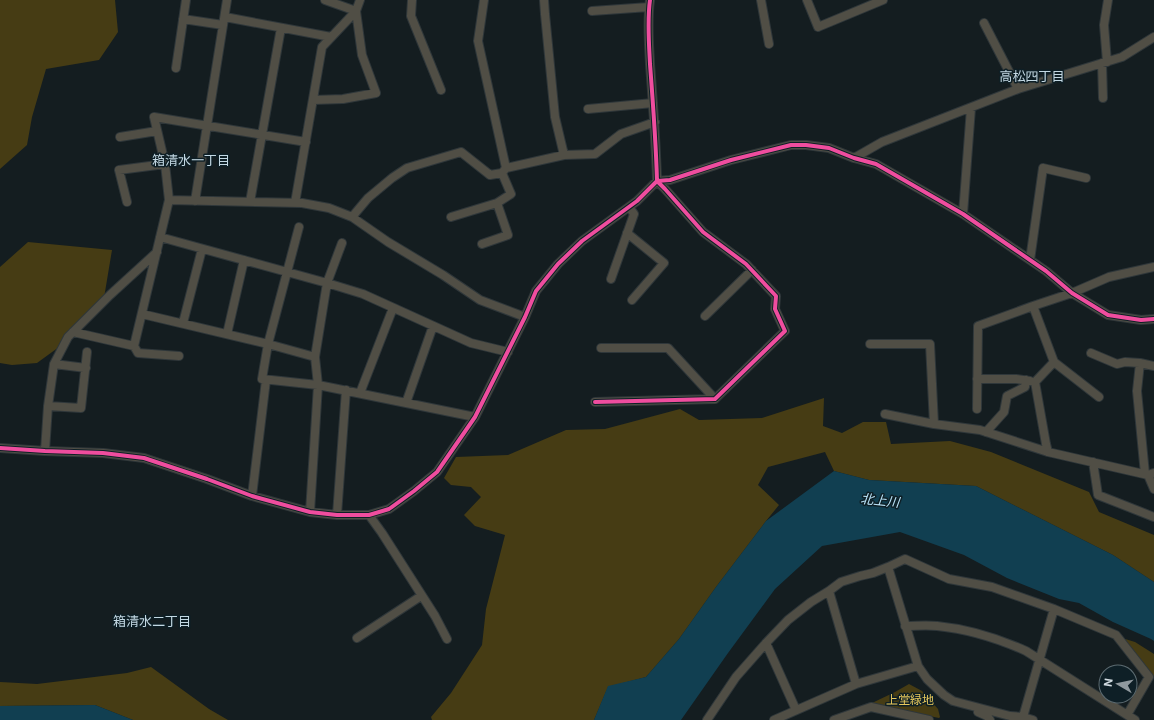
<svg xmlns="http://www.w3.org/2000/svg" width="1154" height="720" font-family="Inter,'Noto Sans JP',sans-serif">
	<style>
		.green { fill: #463c14 }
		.water { fill: #113f51 }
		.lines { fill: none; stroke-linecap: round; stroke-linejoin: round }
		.minor-casing { stroke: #2f373a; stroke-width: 10 }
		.minor { stroke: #504e45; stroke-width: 8 }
		.cycleway-casing { stroke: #0e1f26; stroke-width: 6 }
		.cycleway { stroke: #ef4d9e; stroke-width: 4 }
		.labels { text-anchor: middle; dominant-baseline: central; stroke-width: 3; stroke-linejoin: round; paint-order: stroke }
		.park-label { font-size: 12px; fill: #e7c85c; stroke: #0e1f26 }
		.neighbourhood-label { font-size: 13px; fill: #c3d8e3; stroke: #0e1f26 }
		.water-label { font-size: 13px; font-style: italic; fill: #bbe5fa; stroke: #0e1f26 }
	</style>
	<rect width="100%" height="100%" fill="#141d20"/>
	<!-- green -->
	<path class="green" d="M 0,0 L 115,0 L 118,32 L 99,60 L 46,69 L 32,117 L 27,145 L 0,169 Z
		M 28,242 L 112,250 L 104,298 L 59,347 L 37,363 L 12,365 L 0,363 L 0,267 Z
		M 824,398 L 823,426 L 842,433 L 863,422 L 886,422 L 891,444 L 950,441 L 991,452 L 1089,492 L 1099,512 L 1154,535 L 1154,582 L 1113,555 L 976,486 L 869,480 L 834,471 L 825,452 L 768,467 L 758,485 L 779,505 L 766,521 L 716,587 L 679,639 L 646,677 L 608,687 L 594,720 L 432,720 L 431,717 L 451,693 L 482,645 L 486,609 L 505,535 L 475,526 L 464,515 L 481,497 L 471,487 L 451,485 L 444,478 L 456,457 L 508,455 L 566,430 L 605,429 L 680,409 L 699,420 L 762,418 Z
		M 1122,638 L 1135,642 L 1154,654 L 1154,678 Z
		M 151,667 L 209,709 L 228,720 L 133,720 L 95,705 L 0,706 L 0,682 L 37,684 L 127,673 Z
		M 909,684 L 922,691 L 938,709 L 940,717 L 939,718 L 885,707 L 872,703 L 895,692 Z"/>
	<!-- water -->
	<path class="water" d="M 834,471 L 869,480 L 976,486 L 1113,555 L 1154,582 L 1154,641 L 1151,639 L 1113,622 L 1079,603 L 1059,599 L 1007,578 L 964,555 L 900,532 L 822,546 L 775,589 L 728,653 L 681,720 L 594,720 L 608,686 L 646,677 L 679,639 L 716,587 L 766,521 Z
		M 95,705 L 133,720 L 0,720 L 0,706 Z"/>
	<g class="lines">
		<!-- minor casing -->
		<g class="minor-casing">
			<path id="minor" d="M 325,0 L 356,11
				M 412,0 L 411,16 L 441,90
				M 484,0 L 478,41 L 506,168
				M 544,0 L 545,14 L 555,117 L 564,155
				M 761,0 L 769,44
				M 807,0 L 818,27 L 883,0
				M 592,11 L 649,7
				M 225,17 L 331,37
				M 183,19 L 223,25
				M 984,23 L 1018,89
				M 1107,62 L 1104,25 L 1108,0
				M 1102,63 L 1103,98
				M 176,68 L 186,0
				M 313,100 L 343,99 L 376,93 L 362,55 L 356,11
				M 588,109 L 653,103
				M 120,137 L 157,131
				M 854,158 L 882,142 L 1018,89 L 1122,57 L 1154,37
				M 169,200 L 302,203 L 329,208 L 352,217 L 388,242 L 443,275 L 480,300 L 525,317
				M 195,201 L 227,0
				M 127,202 L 119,170 L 165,164 L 154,117 L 306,142
				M 250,202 L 281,28
				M 295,203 L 322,47 L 356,11 L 360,0
				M 963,214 L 971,108
				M 352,217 L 368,198 L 392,178 L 407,168 L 461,152 L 490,175 L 502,173 L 506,168 L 564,155 L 595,154 L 621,134 L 655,122
				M 451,217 L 497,203
				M 299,227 L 268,344 L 315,357 L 318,385 L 310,512
				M 627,233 L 664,263 L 632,300
				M 160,237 L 327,283 L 363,294 L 471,343 L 508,352
				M 482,244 L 508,235 L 497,203 L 511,194 L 502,173
				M 1030,260 L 1043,168 L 1086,178
				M 611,279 L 634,214 L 629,207
				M 142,314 L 268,344 L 262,379 L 318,385 L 475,417
				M 705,316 L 752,270
				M 183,323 L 202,249
				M 73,332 L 134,346 L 169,200 L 165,164
				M 227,334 L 244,260
				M 870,344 L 930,344 L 934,424
				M 134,346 L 138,353 L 179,356
				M 601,348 L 668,348 L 715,399
				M 1091,353 L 1117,364 L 1125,362 L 1140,363 L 1154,366
				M 315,357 L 327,283 L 342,243
				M 1054,362 L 1099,397
				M 1140,363 L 1137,391 L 1145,474
				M 54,364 L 86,368
				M 977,379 L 1016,379 L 1030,381
				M 360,393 L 393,308
				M 595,402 L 715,399 L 785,331 L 775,309 L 776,296 L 746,264 L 703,232 L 665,189 L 657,181 C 656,142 653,103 650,64 C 649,43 647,21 650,0
				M 406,403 L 433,326
				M 48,406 L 81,408 L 87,352
				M 977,409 L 978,326 L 1033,306
				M 885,414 L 934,424 L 980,430 L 1048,452 L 1148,475 L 1154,473
				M 986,432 L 1004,412 L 1007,396 L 1025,387 L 1026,380
				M 0,448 L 45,451 L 103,453 L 144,458 L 207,479 L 252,496 L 310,512 L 337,515 L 369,515 L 389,509 L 414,491 L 437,472 L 475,417 L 525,317 L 536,291 L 558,264 L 582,241 L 637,201 L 657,181 L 670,180 L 731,160 L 791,145 L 806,145 L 829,148 L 854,158 L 876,164 L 963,214 L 1046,271 L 1072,293 L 1108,315 L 1141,320 L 1154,319
				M 45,451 L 48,406 L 54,364 L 68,337 L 110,295 L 157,252
				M 1048,452 L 1046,444 L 1035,382 L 1054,362 L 1033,306 L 1072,293 L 1109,277 L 1154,267
				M 1093,462 L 1098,495 L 1154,517
				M 1148,475 L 1154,489
				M 252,496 L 266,380
				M 337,515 L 346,390
				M 369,515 L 382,533 L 435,616 L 447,639
				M 888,567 L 905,559 L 949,579 L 992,587 L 1054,609 L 1023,717
				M 829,591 L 856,684
				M 1054,609 L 1116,635 L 1149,677 L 1127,715
				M 905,626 C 916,626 926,625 937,626 C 968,629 997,638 1026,651 L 1135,720
				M 357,638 L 421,596
				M 766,643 L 796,710
				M 978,712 L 987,716 L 990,720
				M 707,720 L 736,677 L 766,643 L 788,620 L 811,602 L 829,591 L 841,582 L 860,576 L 873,573 L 888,567 L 918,666 L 927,679 L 944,695 L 953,701 L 1010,716 L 1023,717 L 1033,720
				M 774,720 L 856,684 L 918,666
				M 834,720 L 871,707 L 929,720"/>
		</g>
		<!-- minor -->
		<use href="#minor" class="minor"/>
		<!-- cycleway casing -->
		<g class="cycleway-casing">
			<path id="cycleway" d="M 595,402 L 715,399 L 785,331 L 775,309 L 776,296 L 746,264 L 703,232 L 665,189 L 657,181 C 656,142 653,103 650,64 C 649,43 647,21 650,0
				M 0,448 L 45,451 L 103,453 L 144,458 L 207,479 L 252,496 L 310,512 L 337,515 L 369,515 L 389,509 L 414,491 L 437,472 L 475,417 L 525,317 L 536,291 L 558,264 L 582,241 L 637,201 L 657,181 L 670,180 L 731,160 L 791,145 L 806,145 L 829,148 L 854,158 L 876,164 L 963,214 L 1046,271 L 1072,293 L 1108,315 L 1141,320 L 1154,319"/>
		</g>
		<!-- cycleway -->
		<use href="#cycleway" class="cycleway"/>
	</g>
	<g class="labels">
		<!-- park labels -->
		<g class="park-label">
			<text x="910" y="699">上堂緑地</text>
		</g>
		<!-- neighbourhood labels -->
		<g class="neighbourhood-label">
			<text x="1032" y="76">高松四丁目</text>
			<text x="191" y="160">箱清水一丁目</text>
			<text x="152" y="621">箱清水二丁目</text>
		</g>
		<!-- water labels -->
		<g class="water-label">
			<text transform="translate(880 500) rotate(6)">北上川</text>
		</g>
	</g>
	<!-- north arrow -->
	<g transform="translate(1118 684) rotate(279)"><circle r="19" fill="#0e1f26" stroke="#5c6b71"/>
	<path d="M0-3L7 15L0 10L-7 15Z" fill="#90999e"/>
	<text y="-6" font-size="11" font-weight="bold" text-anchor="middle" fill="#d2dce2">N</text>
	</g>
</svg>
